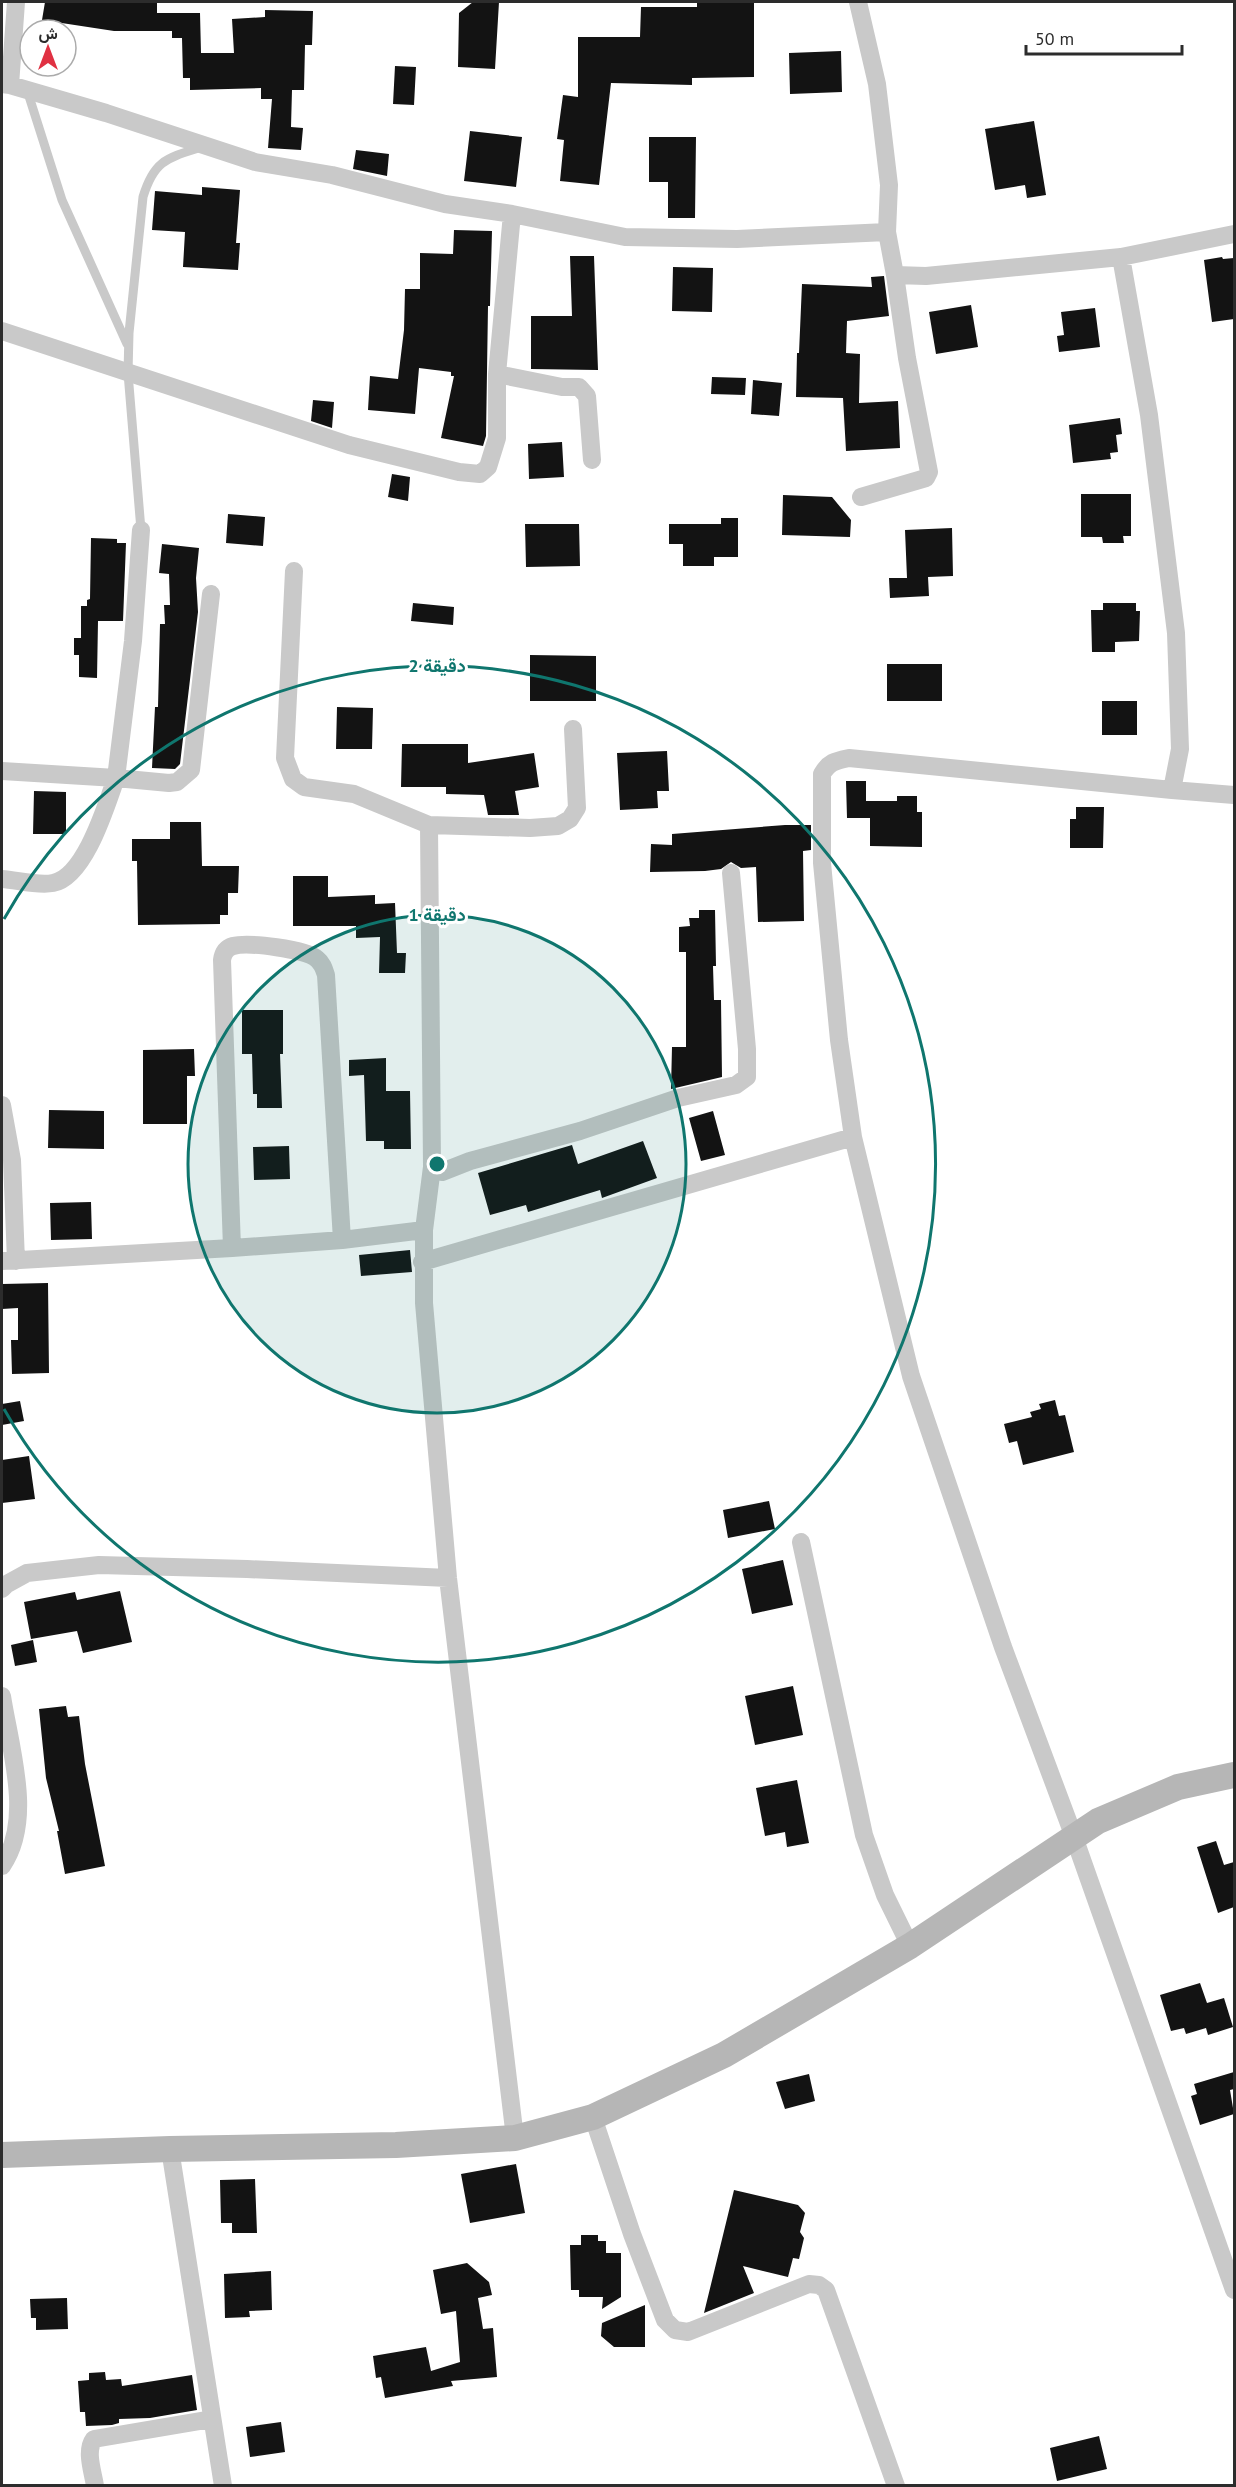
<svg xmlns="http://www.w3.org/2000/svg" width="1236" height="2487" font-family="'PT Sans',Vazirmatn,sans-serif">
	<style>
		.building { fill: #131313 }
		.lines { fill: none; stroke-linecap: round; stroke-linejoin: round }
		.lane { stroke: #c9c9c9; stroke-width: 9 }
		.street { stroke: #c9c9c9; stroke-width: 18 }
		.secondary { stroke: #b6b6b6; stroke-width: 26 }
		.ring { fill: none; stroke: #0f766e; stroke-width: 3 }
		.centre { fill: #0f766e; stroke: #fff; stroke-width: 3 }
		.ring-label { font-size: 18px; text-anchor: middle; font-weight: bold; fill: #0f766e; stroke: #fff; stroke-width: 6; stroke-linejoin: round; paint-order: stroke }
	</style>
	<rect width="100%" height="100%" fill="#fff"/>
	<!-- building -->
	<path class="building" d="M 45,2 L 157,2 L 157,13 L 200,13 L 201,53 L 234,53 L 232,19 L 265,17 L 265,10 L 313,11 L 312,45 L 305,45 L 304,90 L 292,90 L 291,127 L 303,128 L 301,150 L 268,148 L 272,99 L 261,99 L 261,88 L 190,90 L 190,78 L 183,78 L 182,38 L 172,38 L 172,31 L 114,31 L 42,20 Z
		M 473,2 L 499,2 L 495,69 L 458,67 L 459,13 Z
		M 697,2 L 754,2 L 754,77 L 692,78 L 692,85 L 611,83 L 599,185 L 560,181 L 564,140 L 557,139 L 563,95 L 578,97 L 578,37 L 640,37 L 641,7 L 697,7 Z
		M 841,51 L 842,92 L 790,94 L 789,53 Z
		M 395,66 L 416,67 L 414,105 L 393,104 Z
		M 1034,121 L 1046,195 L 1027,198 L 1025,185 L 995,190 L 985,129 Z
		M 470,131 L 522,137 L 516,187 L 464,181 Z
		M 649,137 L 696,137 L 695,218 L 668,218 L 668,182 L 649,182 Z
		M 356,150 L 389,154 L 387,176 L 353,169 Z
		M 202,187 L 240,190 L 236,243 L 240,243 L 238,270 L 183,267 L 185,232 L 152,230 L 155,191 L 202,195 Z
		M 454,230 L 492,231 L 490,306 L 488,306 L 486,436 L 483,446 L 441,438 L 454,376 L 451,376 L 451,372 L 419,368 L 415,414 L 368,410 L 370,376 L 398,379 L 404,330 L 405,289 L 420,289 L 420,253 L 453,254 Z
		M 570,256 L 594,256 L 598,370 L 531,369 L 531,316 L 572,316 Z
		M 1222,257 L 1223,259 L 1234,258 L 1234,319 L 1212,322 L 1204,260 Z
		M 673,267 L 713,268 L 712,312 L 672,311 Z
		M 884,276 L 889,316 L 847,321 L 846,353 L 860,354 L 859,403 L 898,401 L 900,448 L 846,451 L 843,398 L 796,397 L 797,353 L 799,353 L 802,284 L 872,287 L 871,277 Z
		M 971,305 L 978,347 L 936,354 L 929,312 Z
		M 1095,308 L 1100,347 L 1059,352 L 1057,336 L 1064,335 L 1061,312 Z
		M 712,377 L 746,378 L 745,395 L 711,394 Z
		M 753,380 L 782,383 L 779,416 L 751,414 Z
		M 313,400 L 334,402 L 332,428 L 311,421 Z
		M 1120,418 L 1122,434 L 1116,435 L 1118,452 L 1110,453 L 1111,459 L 1073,463 L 1069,425 Z
		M 562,442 L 564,477 L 529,479 L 528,444 Z
		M 392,474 L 410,477 L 408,501 L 388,497 Z
		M 1081,494 L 1131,494 L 1131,536 L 1123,536 L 1124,543 L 1103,543 L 1102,537 L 1081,537 Z
		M 783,495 L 832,497 L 851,520 L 850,537 L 782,535 Z
		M 228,514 L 265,517 L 263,546 L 226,543 Z
		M 721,518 L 738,518 L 738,557 L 714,557 L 714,566 L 683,566 L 683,544 L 669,544 L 669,524 L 721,524 Z
		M 525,524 L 579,524 L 580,566 L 526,567 Z
		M 952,528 L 953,576 L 928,577 L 929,596 L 890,598 L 889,578 L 907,578 L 905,530 Z
		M 91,538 L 117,539 L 117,543 L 126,543 L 123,621 L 98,621 L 97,678 L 79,677 L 79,655 L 74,655 L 74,638 L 81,638 L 81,606 L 87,606 L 87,600 L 90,599 Z
		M 162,544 L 199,548 L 196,578 L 198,612 L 180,764 L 175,769 L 152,768 L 155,707 L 158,707 L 160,624 L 165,624 L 164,605 L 170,605 L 169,574 L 159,573 Z
		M 413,603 L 454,607 L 453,625 L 411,621 Z
		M 1103,603 L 1136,603 L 1136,611 L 1140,611 L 1139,641 L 1115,642 L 1115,652 L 1092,652 L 1091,610 L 1103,610 Z
		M 530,655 L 596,656 L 596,701 L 530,701 Z
		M 887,664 L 942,664 L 942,701 L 887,701 Z
		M 1102,701 L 1137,701 L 1137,735 L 1102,735 Z
		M 337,707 L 373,708 L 372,749 L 336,749 Z
		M 402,744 L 468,744 L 468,763 L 534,753 L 539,787 L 515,791 L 519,815 L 488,815 L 484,795 L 446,794 L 446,787 L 401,787 Z
		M 667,751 L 669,791 L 657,791 L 658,808 L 620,810 L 617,753 Z
		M 846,781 L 866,781 L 866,801 L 897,801 L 897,796 L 917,796 L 917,812 L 922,812 L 922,847 L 870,846 L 870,818 L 847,818 Z
		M 34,791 L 66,792 L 66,834 L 33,834 Z
		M 1076,807 L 1104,807 L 1103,848 L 1070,848 L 1070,819 L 1076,819 Z
		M 170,822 L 201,822 L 202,866 L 239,866 L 238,893 L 228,893 L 228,915 L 220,915 L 220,924 L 138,925 L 137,861 L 132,861 L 132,839 L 170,839 Z
		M 785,825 L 811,825 L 811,850 L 803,851 L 804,921 L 758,922 L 756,867 L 741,868 L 731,862 L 721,869 L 705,871 L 650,872 L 651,844 L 672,845 L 672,834 Z
		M 293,876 L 328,876 L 328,897 L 375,895 L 375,904 L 395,903 L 397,953 L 406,953 L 405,973 L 379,973 L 380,937 L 356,938 L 356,926 L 293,926 Z
		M 699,910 L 715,910 L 716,966 L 713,966 L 714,1000 L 721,1000 L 722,1077 L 671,1089 L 672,1047 L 686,1047 L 686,952 L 679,952 L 679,927 L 690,926 L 689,918 L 699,918 Z
		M 242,1010 L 283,1010 L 283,1054 L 280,1054 L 282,1108 L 257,1108 L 257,1094 L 253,1094 L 252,1054 L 242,1054 Z
		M 194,1049 L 195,1076 L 187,1076 L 187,1124 L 143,1124 L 143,1050 Z
		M 386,1058 L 386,1091 L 410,1091 L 411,1149 L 384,1149 L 384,1141 L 366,1141 L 364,1075 L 349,1076 L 349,1060 Z
		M 49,1110 L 104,1111 L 104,1149 L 48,1148 Z
		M 713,1111 L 725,1155 L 701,1161 L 689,1118 Z
		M 643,1141 L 657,1178 L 602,1198 L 600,1190 L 528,1212 L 526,1205 L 490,1215 L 478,1173 L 572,1145 L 578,1164 Z
		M 289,1146 L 290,1179 L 254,1180 L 253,1147 Z
		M 91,1202 L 92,1239 L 51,1240 L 50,1203 Z
		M 410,1250 L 412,1272 L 361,1276 L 359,1255 Z
		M 48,1283 L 49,1373 L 12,1374 L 11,1340 L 18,1340 L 18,1308 L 2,1309 L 2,1284 Z
		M 1055,1400 L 1059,1416 L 1065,1415 L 1074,1452 L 1023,1465 L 1017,1441 L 1009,1443 L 1004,1424 L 1032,1417 L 1030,1412 L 1041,1409 L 1039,1404 Z
		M 20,1401 L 24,1421 L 2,1425 L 2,1404 Z
		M 29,1456 L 35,1499 L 2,1503 L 2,1460 Z
		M 769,1501 L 775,1529 L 728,1538 L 723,1510 Z
		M 783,1560 L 793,1605 L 752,1614 L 742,1569 Z
		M 120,1591 L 132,1642 L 83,1653 L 77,1631 L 31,1639 L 24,1602 L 75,1592 L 77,1600 Z
		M 33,1640 L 37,1662 L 15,1666 L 11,1645 Z
		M 793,1686 L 803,1735 L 755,1745 L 745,1696 Z
		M 66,1706 L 68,1717 L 79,1716 L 85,1764 L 105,1866 L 65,1874 L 57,1831 L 59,1831 L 46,1778 L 39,1709 Z
		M 797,1780 L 809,1843 L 787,1847 L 785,1832 L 765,1836 L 756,1788 Z
		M 1216,1841 L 1224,1865 L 1234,1862 L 1234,1907 L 1218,1913 L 1197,1847 Z
		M 1200,1983 L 1207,2003 L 1224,1998 L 1233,2027 L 1208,2035 L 1206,2028 L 1186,2034 L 1184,2028 L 1171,2031 L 1160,1995 Z
		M 1234,2072 L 1234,2089 L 1230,2090 L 1234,2114 L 1200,2125 L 1191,2096 L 1197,2094 L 1194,2084 Z
		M 809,2074 L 815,2101 L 785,2109 L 776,2082 Z
		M 516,2164 L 525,2213 L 470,2223 L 461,2174 Z
		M 255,2179 L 257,2233 L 232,2233 L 232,2223 L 221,2223 L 220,2180 Z
		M 734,2190 L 798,2205 L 805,2213 L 800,2232 L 804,2238 L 799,2259 L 793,2258 L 788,2277 L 743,2266 L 754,2293 L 704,2313 Z
		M 581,2235 L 598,2235 L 598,2241 L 606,2241 L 606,2253 L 621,2253 L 621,2297 L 602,2309 L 603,2297 L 579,2297 L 579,2290 L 571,2290 L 570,2245 L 581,2245 Z
		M 467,2263 L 489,2282 L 492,2295 L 478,2298 L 483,2329 L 493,2328 L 497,2377 L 451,2381 L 453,2386 L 385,2398 L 381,2377 L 376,2378 L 373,2356 L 426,2347 L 431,2371 L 460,2362 L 456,2311 L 441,2314 L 433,2270 Z
		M 271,2271 L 272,2310 L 249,2311 L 250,2317 L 225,2318 L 224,2274 Z
		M 67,2298 L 68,2329 L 36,2330 L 36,2318 L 31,2318 L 30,2299 Z
		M 645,2305 L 645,2347 L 614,2347 L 601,2336 L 602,2323 Z
		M 105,2372 L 106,2380 L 121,2379 L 122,2386 L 192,2375 L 197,2410 L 150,2418 L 119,2419 L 119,2423 L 112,2425 L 86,2426 L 85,2412 L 80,2412 L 78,2381 L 89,2380 L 89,2373 Z
		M 281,2422 L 285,2452 L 250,2457 L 246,2427 Z
		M 1099,2436 L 1107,2469 L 1057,2481 L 1050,2448 Z"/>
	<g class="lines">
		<!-- lane -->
		<path class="lane" d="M 27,90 L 62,200 L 127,344
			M 141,530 L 128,373 L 129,333 L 143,197 C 154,160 167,158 202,147"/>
		<!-- street -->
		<path class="street" d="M 858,2 L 877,84 L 889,185 L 887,232 L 895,275 L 926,276 L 1121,257 L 1234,234
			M 2,84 L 10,85 L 106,113 L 255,162 L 332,175 L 445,204 L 512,214 L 625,237 L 737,239 L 887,232
			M 10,85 L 16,2
			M 1121,257 L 1149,415 L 1176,633 L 1180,749 L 1172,790 L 849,758 C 835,761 829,762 822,774 L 822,863 L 839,1040 L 853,1137 L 911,1376 L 1003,1647 L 1074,1837 L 1234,2290
			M 2,331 L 349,445 L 459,472 L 480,474 L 488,467 L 497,438 L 497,374 L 512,214
			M 497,374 L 562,387 L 579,387 L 587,396 L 592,460
			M 861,497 L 926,478 L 929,472 L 907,358 L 895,275
			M 294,571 L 285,758 L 293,779 L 304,787 L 354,794 L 429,825 L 432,1167 L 424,1230
			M 2,771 L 116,778 L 133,641 L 141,530
			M 1172,790 L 1234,795
			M 429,825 L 530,828 L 558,826 L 570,819 L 577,808 L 573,729
			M 2,879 C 17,880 38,886 53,883 C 85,877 106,806 116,778 L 169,783 L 177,782 L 191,770 L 211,594
			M 2,1105 L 12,1160 L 16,1261
			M 432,1167 L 442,1172 L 470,1161 L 580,1131 L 678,1098 L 736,1085 L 747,1077 L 747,1049 L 731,873
			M 232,1248 L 222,960 C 223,953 226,948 233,946 C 248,942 306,949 317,959 C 323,964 324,969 326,975 L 342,1240
			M 2,1261 L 232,1248 L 342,1240 L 424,1230 L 424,1303 L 448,1578 L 515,2138
			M 422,1262 L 853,1137
			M 801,1542 L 864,1835 L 885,1895 L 910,1946
			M 2,1589 L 7,1584 L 27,1573 L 99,1565 L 247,1569 L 448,1578
			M 2,1696 C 10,1748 34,1820 2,1866
			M 593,2117 L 632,2234 L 665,2320 L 675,2330 L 688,2332 L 809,2284 L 819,2285 L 826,2290 L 896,2486
			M 170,2149 L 223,2486
			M 95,2486 C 93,2472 85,2451 94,2439 L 212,2419"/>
		<!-- secondary -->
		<path class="secondary" d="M 2,2155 L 170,2149 L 396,2145 L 515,2138 L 593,2117 L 724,2055 L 910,1946 L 1098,1821 L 1178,1787 L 1234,1775"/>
	</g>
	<!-- distance rings -->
	<circle cx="437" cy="1164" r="249" fill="#0f766e" fill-opacity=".12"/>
	<g class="ring">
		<circle cx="437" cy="1164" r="249"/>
		<path d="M4 919A498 498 0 1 1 4 1409"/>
	</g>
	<circle cx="437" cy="1164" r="9" class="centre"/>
	<g class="ring-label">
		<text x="437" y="672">2 دقيقة</text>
		<text x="437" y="921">1 دقيقة</text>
	</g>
	<!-- border -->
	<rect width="1236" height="2487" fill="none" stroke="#2c2c2c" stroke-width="6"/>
	<!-- north arrow -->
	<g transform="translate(48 48)"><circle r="28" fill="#ffffff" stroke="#ababab" stroke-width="1.5"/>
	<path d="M0-4.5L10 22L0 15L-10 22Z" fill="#e03142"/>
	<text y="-9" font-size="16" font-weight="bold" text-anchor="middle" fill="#2c2c2c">ش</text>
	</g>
	<!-- scale -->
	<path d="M1026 45v9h156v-9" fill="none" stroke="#2c2c2c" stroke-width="3"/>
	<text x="1035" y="45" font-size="18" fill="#2c2c2c" stroke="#ffffff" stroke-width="4.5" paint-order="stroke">50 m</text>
</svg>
